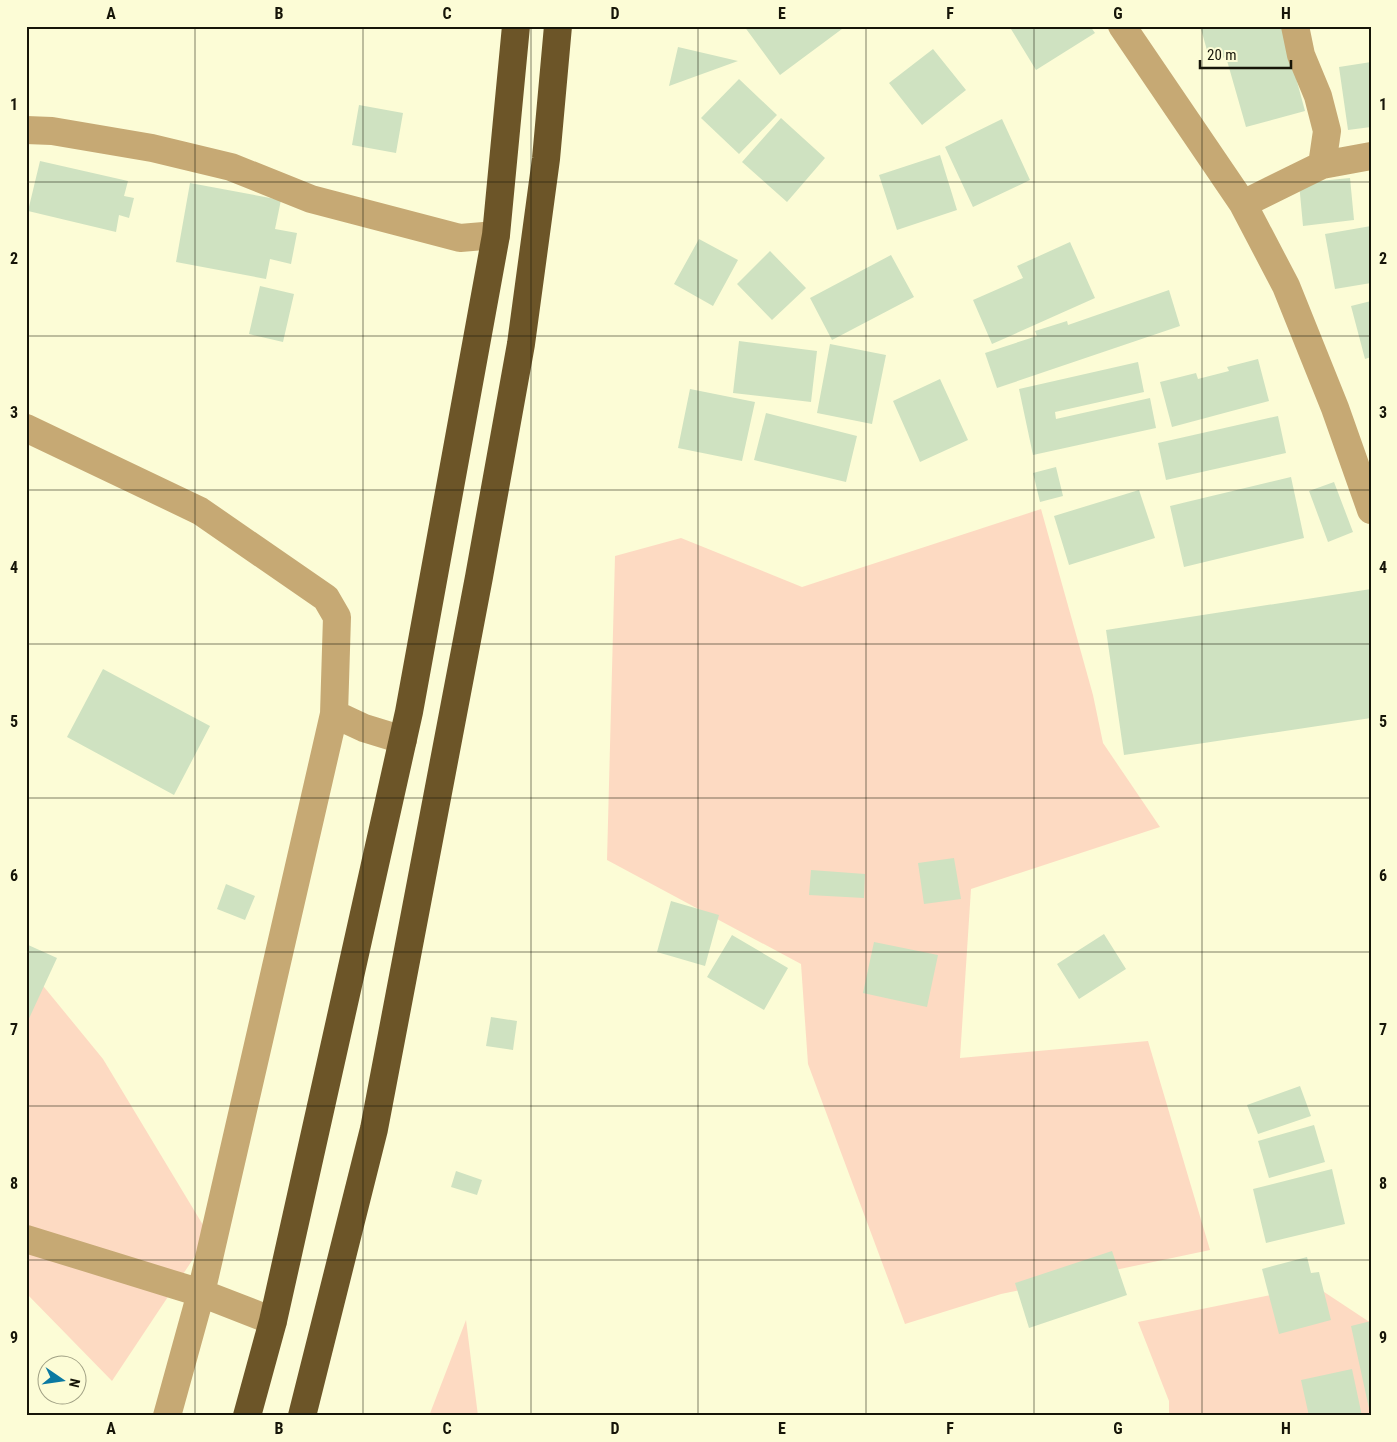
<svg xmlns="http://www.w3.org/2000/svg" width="1397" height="1442" font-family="'Roboto Condensed',sans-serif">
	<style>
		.green { fill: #fddac2 }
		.building { fill: #cfe2c1 }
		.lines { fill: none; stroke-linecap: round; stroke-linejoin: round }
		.minor { stroke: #c6a974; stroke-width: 28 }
		.highway { stroke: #6c5528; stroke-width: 28 }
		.grid { fill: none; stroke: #161508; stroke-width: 1; stroke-opacity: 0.55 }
		.neatline { fill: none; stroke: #161508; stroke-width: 2 }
		.grid-label { font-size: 16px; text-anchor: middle; font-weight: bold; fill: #161508 }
	</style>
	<rect width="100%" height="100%" fill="#fcfcd6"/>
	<!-- green -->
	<path class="green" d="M 1041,509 L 1093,695 L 1103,743 L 1160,827 L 971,889 L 960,1058 L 1148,1041 L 1210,1250 L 1001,1294 L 905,1324 L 808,1064 L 801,964 L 607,860 L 615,556 L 681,538 L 802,587 Z
		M 26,965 L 103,1059 L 209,1235 L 112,1381 L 26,1293 Z
		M 1315,1286 L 1371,1323 L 1371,1416 L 1169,1416 L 1169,1401 L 1138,1322 Z
		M 466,1320 L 478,1416 L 429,1416 Z"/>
	<!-- building -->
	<path class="building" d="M 744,26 L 846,26 L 780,75 Z
		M 1016,26 L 1090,26 L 1095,33 L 1036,70 L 1011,29 Z
		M 1212,26 L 1282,26 L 1305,111 L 1246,127 L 1226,57 L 1210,61 L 1201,29 Z
		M 678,47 L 738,61 L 669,86 Z
		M 933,49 L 966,90 L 922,125 L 889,83 Z
		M 1371,62 L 1371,127 L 1348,130 L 1339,67 Z
		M 739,79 L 777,115 L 739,154 L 701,118 Z
		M 359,105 L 403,113 L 396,153 L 352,145 Z
		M 781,118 L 825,158 L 787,202 L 742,162 Z
		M 1002,119 L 1030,180 L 973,207 L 945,147 Z
		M 940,155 L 957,210 L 897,230 L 879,175 Z
		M 40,161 L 128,181 L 124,196 L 134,198 L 129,218 L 119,215 L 116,232 L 28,211 Z
		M 1350,178 L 1354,220 L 1303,226 L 1299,183 Z
		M 190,183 L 281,200 L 275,229 L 297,233 L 291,264 L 270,259 L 266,279 L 176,262 Z
		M 1371,226 L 1371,283 L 1335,289 L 1325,234 Z
		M 699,239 L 738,260 L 713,306 L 674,284 Z
		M 1070,242 L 1095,298 L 992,344 L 973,300 L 1023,278 L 1017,266 Z
		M 770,251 L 806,288 L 772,320 L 737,284 Z
		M 891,255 L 914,297 L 832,340 L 810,298 Z
		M 260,286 L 294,294 L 283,342 L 249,334 Z
		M 1169,290 L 1180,326 L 997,388 L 985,353 L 1037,336 L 1035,331 L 1067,321 L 1068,325 Z
		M 1371,301 L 1371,357 L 1365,359 L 1351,306 Z
		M 739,341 L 817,351 L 811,402 L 733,393 Z
		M 830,344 L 886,355 L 872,424 L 817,413 Z
		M 1258,359 L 1269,401 L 1172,427 L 1160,382 L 1196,373 L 1198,379 L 1229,371 L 1227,367 Z
		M 1138,362 L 1144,392 L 1055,412 L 1056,419 L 1150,398 L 1156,428 L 1033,455 L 1019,389 Z
		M 940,379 L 968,440 L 920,462 L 893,401 Z
		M 690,389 L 755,402 L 742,461 L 678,448 Z
		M 766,413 L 857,436 L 846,482 L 754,460 Z
		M 1278,416 L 1286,453 L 1166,480 L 1158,443 Z
		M 1056,467 L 1063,496 L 1040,502 L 1033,473 Z
		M 1291,477 L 1304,538 L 1184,567 L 1170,506 Z
		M 1334,482 L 1353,532 L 1328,542 L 1309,491 Z
		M 1139,490 L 1155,538 L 1069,565 L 1054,516 Z
		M 1371,589 L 1371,718 L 1124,755 L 1106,630 Z
		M 103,669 L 210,726 L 174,795 L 67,737 Z
		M 954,858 L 961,899 L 924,904 L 918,863 Z
		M 811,870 L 865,874 L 864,898 L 809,895 Z
		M 226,884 L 255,896 L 245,920 L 217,909 Z
		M 671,901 L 719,915 L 705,966 L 657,952 Z
		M 1104,934 L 1126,969 L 1079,999 L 1057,964 Z
		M 732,935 L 788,968 L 764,1010 L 707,977 Z
		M 874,942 L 938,955 L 927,1007 L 863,993 Z
		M 26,944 L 57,958 L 26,1025 Z
		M 491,1017 L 517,1021 L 513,1050 L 486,1046 Z
		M 1300,1086 L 1311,1116 L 1258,1134 L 1247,1105 Z
		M 1314,1125 L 1325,1162 L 1269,1178 L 1258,1141 Z
		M 1332,1169 L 1345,1224 L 1266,1243 L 1253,1189 Z
		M 456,1171 L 482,1180 L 477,1195 L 451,1187 Z
		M 1112,1251 L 1127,1295 L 1029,1328 L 1015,1283 Z
		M 1307,1257 L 1311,1273 L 1319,1272 L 1331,1320 L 1279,1334 L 1262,1269 Z
		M 1371,1321 L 1371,1412 L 1370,1413 L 1351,1326 Z
		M 1352,1369 L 1362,1416 L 1309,1416 L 1301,1380 Z"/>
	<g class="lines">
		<!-- minor -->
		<path class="minor" d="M 1122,26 L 1243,204 L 1286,286 L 1335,408 L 1371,510
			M 1295,26 L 1301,55 L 1318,96 L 1327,131 L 1322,165
			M 26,130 L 52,131 L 152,148 L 231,167 L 311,199 L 460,238 L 496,235
			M 1243,204 L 1322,165 L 1371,156
			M 26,428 L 200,511 L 326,598 L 337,617 L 334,714 L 364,728 L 403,740
			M 26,1239 L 201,1293 L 273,1321
			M 167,1416 L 201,1293 L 334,714"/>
		<!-- highway -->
		<path class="highway" d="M 247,1416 L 273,1321 L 409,712 L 496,235 L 516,26
			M 302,1416 L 374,1129 L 479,577 L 521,344 L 546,159 L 558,26"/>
	</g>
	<!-- grid -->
	<path class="grid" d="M 195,26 L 195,1416M 363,26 L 363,1416M 531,26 L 531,1416M 698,26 L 698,1416M 866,26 L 866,1416M 1034,26 L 1034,1416M 1202,26 L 1202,1416M 26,182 L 1371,182M 26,336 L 1371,336M 26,490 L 1371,490M 26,644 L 1371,644M 26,798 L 1371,798M 26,952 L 1371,952M 26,1106 L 1371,1106M 26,1260 L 1371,1260"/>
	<!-- border -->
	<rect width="1397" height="1442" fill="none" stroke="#fcfcd6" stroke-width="55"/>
	<!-- north arrow -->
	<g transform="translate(62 1380) rotate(103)"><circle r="24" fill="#fcfcd6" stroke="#a0a084"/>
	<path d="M0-4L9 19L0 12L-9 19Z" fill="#0a79a2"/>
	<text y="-8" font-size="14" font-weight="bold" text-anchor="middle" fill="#161508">N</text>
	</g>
	<!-- scale -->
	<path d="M1200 60v8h91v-8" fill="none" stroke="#161508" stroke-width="2.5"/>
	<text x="1207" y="60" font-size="15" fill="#161508" stroke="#fcfcd6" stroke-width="4" paint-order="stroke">20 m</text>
	<rect x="28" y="28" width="1342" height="1386" class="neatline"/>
	<g class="grid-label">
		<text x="111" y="19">A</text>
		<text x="279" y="19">B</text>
		<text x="447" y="19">C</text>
		<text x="615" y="19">D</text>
		<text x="782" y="19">E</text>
		<text x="950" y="19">F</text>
		<text x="1118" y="19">G</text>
		<text x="1286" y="19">H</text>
		<text x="14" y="110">1</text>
		<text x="1383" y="110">1</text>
		<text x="14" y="264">2</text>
		<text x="1383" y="264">2</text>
		<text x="14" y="418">3</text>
		<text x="1383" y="418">3</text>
		<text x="14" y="573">4</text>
		<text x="1383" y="573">4</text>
		<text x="14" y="727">5</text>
		<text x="1383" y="727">5</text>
		<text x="14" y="881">6</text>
		<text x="1383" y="881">6</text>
		<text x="14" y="1035">7</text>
		<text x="1383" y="1035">7</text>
		<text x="14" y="1189">8</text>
		<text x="1383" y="1189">8</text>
		<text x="14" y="1343">9</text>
		<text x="1383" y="1343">9</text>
		<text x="111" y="1434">A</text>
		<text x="279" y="1434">B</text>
		<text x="447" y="1434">C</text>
		<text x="615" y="1434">D</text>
		<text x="782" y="1434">E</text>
		<text x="950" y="1434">F</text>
		<text x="1118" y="1434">G</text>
		<text x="1286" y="1434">H</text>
	</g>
</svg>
